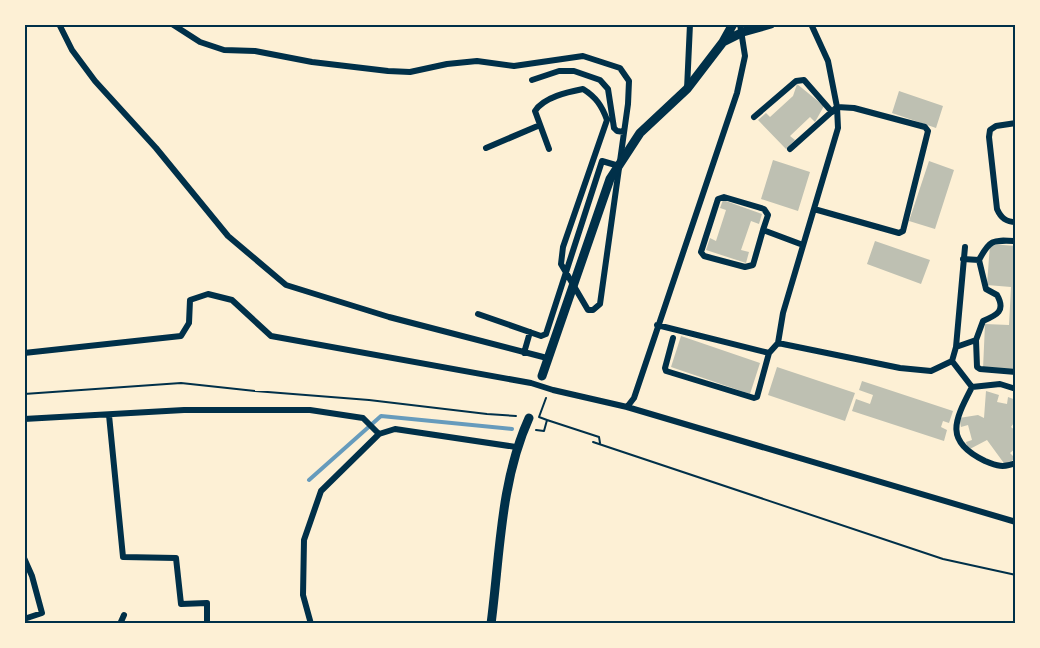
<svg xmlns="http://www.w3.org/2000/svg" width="1040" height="648" font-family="'Nunito Sans',sans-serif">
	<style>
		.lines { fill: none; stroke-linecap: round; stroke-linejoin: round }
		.stream { stroke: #669bbc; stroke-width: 4 }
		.building { fill: #bec0b2 }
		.path { stroke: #003049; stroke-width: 2 }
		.minor { stroke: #003049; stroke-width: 6 }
		.tertiary { stroke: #003049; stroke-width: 9 }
		.neatline { fill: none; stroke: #003049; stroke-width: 2 }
	</style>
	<rect width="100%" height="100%" fill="#fdf0d5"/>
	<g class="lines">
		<!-- stream -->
		<path class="stream" d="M 309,480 L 381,416 L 512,429"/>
	</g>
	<!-- building -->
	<path class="building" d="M 797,84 L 824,106 L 815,122 L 810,117 L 790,136 L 795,140 L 786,149 L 758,120 L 766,113 L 770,117 L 793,96 Z
		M 899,91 L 943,106 L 936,128 L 892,113 Z
		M 773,160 L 810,172 L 798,211 L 761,199 Z
		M 929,161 L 954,170 L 935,229 L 909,221 Z
		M 723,200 L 762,214 L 759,224 L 751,221 L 741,250 L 749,252 L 746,263 L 706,250 L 710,238 L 716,241 L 726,210 L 720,208 Z
		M 875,241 L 930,260 L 921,284 L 867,264 Z
		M 990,244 L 1016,246 L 1016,329 L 1013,370 L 983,369 L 985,324 L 1009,325 L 1011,287 L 987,285 Z
		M 681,336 L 760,363 L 750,394 L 671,367 Z
		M 777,367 L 855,393 L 845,421 L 768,395 Z
		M 862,381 L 953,411 L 949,423 L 943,421 L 941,427 L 947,430 L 944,441 L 852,411 L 856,399 L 870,404 L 873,395 L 859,390 Z
		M 986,391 L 999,395 L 997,402 L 1007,404 L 1008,397 L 1016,400 L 1016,420 L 1011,427 L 1016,431 L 1016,448 L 1010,453 L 1015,458 L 1006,466 L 987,440 L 968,450 L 966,442 L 972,440 L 968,425 L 961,427 L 959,418 L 978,415 L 984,418 Z"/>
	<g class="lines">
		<!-- path -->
		<path class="path" d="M 24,394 L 181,383 L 255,391 L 369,400 L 487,414 L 516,416
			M 547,420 L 599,437 L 600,443
			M 536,430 L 544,431 L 547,420 L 539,417 L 546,398
			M 593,442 L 943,559 L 1016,575"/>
		<!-- minor -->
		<path class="minor" d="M 59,24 L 72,50 L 95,81 L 156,148 L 228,236 L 286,285 L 389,317 L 547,358
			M 172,24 L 200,42 L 224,50 L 255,51 L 312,62 L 388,71 L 410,72 L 447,64 L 477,61 L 514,66 L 583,56 L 620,68 L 629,81 L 628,104 L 600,304 L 593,310 L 588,310 L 561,264 L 563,247 L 607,120 C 602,106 596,97 583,89 C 568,92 544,97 535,111 L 549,149
			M 532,80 L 559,71 L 574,71 L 600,80 L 608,89 L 614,128 L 617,131 L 624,132
			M 687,89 L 690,24
			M 754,117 L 796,81 L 804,80 L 832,112
			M 1016,123 L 996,126 L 990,130 L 989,137 L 997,209 C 1001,218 1006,222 1016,222
			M 486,148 L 540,125
			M 790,149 L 837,107 L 854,108 L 925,127 L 928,131 L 903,231 L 899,233 L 814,209
			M 763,230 L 753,265 L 745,267 L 704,256 L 701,252 L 718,199 L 724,197 L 764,209 L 768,215 L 763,230 L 803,245
			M 979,260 C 990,239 993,240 1016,241
			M 478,314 L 541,336 L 546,334 L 602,161 L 619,166
			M 657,325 L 769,353 L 778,343 L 783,313 L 838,128 L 837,107 L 828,61 L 811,24
			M 673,338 L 665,368 L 666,371 L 754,398 L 757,397 L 769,353
			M 976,340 L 977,367 L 980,369 L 1016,372
			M 778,343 L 900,368 L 931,371 L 952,361 L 956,347 L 965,247
			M 956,347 L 976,340 L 983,321 C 997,315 1006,311 997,295 L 986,289 L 979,260 L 963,259
			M 24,353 L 181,336 L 189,323 L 190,300 L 208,294 L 232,300 L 271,336 L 531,383 L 553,390 L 627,407 L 1016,522
			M 524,353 L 530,332
			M 952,361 L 972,387
			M 972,387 C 955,420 943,441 985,461 C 997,466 1003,468 1016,463
			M 972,387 L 1000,384 L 1016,389
			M 627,407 L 634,398 L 737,93 L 745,56 L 740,24
			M 109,415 L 123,557 L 176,558 L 181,604 L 207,603 L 207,624
			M 24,419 L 184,410 L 310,410 L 363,418 L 379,434
			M 24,558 L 32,576 L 42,613 L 24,619
			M 120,624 L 124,615
			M 311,624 L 303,595 L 304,540 L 321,491 L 379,434 L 395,429 L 516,447"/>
		<!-- tertiary -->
		<path class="tertiary" d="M 723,42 L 743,32 L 771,24
			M 542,376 L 610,179 L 640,133 L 687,89 L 723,42 L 733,24
			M 491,624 C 500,556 500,482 529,418"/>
	</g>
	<!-- border -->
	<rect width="1040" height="648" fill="none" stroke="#fdf0d5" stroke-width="51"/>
	<rect x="26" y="26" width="988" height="596" class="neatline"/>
</svg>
